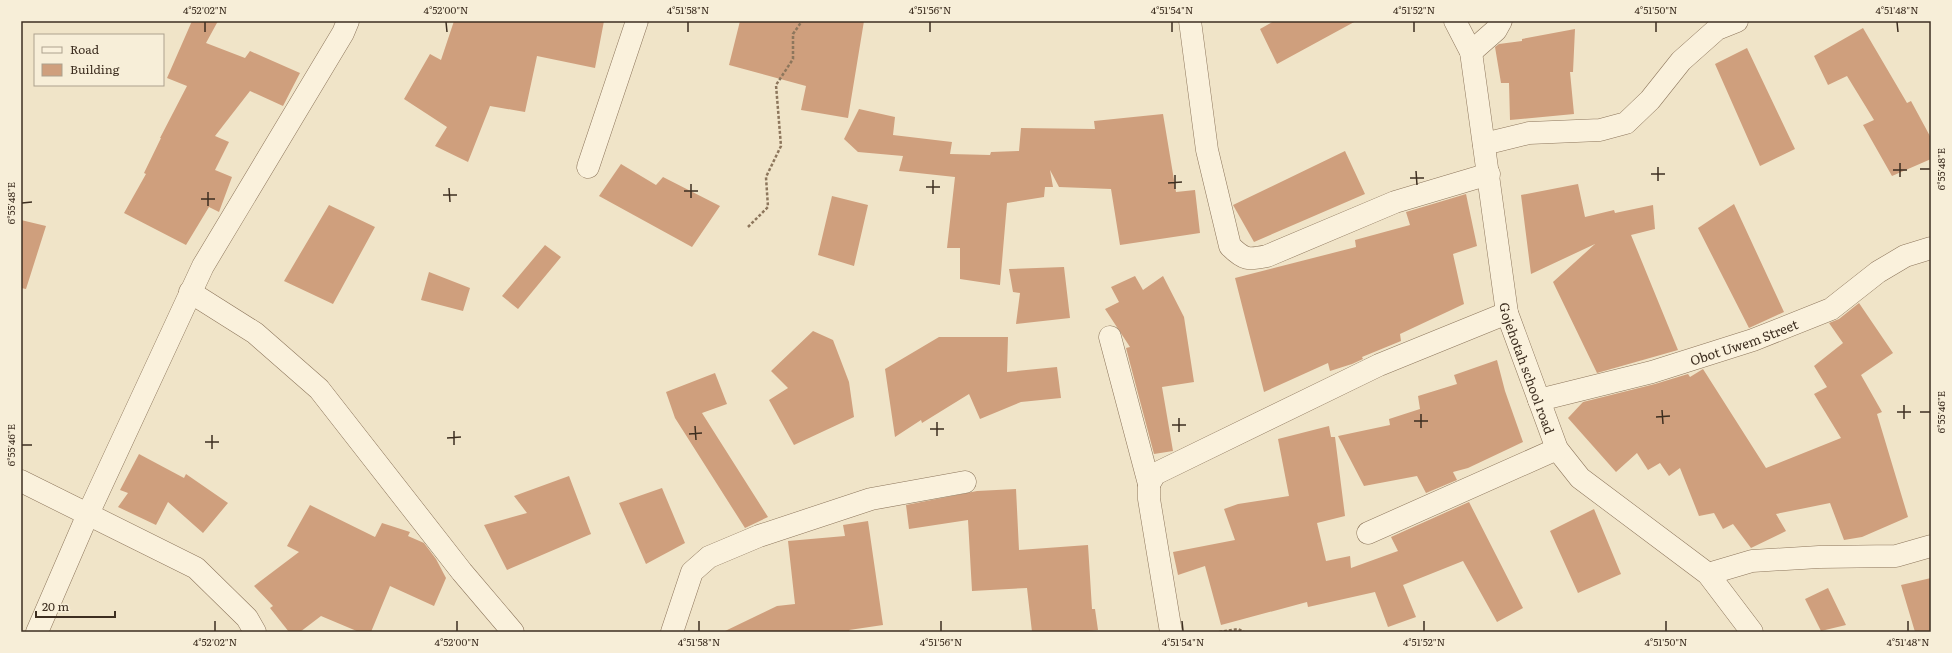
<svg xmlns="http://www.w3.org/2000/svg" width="1952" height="653" font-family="Literata,serif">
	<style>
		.building { fill: #cf9f7d }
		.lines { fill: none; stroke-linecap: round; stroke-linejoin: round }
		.street-casing { stroke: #8d765c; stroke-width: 23 }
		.path { stroke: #8d765c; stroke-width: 2.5; stroke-dasharray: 3 2; stroke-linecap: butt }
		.street { stroke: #faf1dc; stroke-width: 22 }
		.ticks { fill: none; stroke: #3d2e20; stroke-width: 1.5 }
		.labels { text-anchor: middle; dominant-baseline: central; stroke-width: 3; stroke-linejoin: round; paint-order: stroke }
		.street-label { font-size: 13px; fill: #3d2e20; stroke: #f7eed8 }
		.neatline { fill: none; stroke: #3d2e20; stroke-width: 1.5 }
		.ticks-label { font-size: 10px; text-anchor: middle; fill: #3d2e20 }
	</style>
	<rect width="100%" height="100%" fill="#f0e4c8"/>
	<!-- building -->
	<path class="building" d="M 192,21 L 218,21 L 206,43 L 245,58 L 250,51 L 300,73 L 283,106 L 250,91 L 215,136 L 229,142 L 215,170 L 232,177 L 219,212 L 209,207 L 186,245 L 124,213 L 146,174 L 144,173 L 161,138 L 160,138 L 187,86 L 167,78 Z
		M 454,21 L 604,21 L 595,68 L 537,56 L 525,112 L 490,106 L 468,162 L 435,146 L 447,127 L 404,99 L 430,54 L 441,60 Z
		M 740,21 L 864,21 L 848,118 L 801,110 L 806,86 L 729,65 Z
		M 1274,21 L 1356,21 L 1277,64 L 1260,29 Z
		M 1863,28 L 1907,103 L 1911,101 L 1931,138 L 1931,159 L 1892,176 L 1863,125 L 1874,120 L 1847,76 L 1828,85 L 1814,56 Z
		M 1575,29 L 1573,72 L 1570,72 L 1574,114 L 1510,120 L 1509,83 L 1501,83 L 1495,47 L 1499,44 L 1522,41 L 1522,39 Z
		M 1747,48 L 1795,149 L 1760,166 L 1715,64 Z
		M 859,109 L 895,117 L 893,135 L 952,142 L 950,154 L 990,155 L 991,152 L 1019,151 L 1021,128 L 1095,129 L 1094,121 L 1163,114 L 1176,192 L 1195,190 L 1200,233 L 1120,245 L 1111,189 L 1059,187 L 1050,170 L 1053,187 L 1045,187 L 1044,197 L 1007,203 L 1000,285 L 960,279 L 960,248 L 947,248 L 955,177 L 899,171 L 903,156 L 858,152 L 844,139 Z
		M 1345,151 L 1365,194 L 1254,242 L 1233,205 Z
		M 621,164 L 656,185 L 663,177 L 720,206 L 692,247 L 599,196 Z
		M 1578,184 L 1585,217 L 1614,210 L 1615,213 L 1653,205 L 1655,229 L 1631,235 L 1678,350 L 1597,373 L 1553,282 L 1595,244 L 1531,274 L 1521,195 Z
		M 1466,194 L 1477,246 L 1453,254 L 1464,304 L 1400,334 L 1401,341 L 1362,357 L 1363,359 L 1352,364 L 1330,371 L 1328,363 L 1264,392 L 1235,278 L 1356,247 L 1355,240 L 1410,225 L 1406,212 Z
		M 832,196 L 868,205 L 854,266 L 818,255 Z
		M 1734,204 L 1784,312 L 1749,328 L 1698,228 Z
		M 329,205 L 375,227 L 333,304 L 284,281 Z
		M 21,220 L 46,226 L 26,289 L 21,288 Z
		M 545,245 L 561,257 L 518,309 L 502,296 Z
		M 1064,267 L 1070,318 L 1016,324 L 1020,293 L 1013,292 L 1009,269 Z
		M 429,272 L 470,288 L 463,311 L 421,300 Z
		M 1135,276 L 1143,290 L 1163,276 L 1184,317 L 1194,382 L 1162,387 L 1173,451 L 1154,454 L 1126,348 L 1130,347 L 1105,309 L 1119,302 L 1111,287 Z
		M 1859,303 L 1893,353 L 1861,375 L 1882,412 L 1877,414 L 1908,517 L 1862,537 L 1844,540 L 1830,503 L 1776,514 L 1786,531 L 1751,548 L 1733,524 L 1723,529 L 1714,513 L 1699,516 L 1680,468 L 1669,476 L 1660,463 L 1648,470 L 1637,453 L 1616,472 L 1568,418 L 1583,402 L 1655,384 L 1688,374 L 1690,377 L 1703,369 L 1766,468 L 1841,438 L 1814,394 L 1827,387 L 1814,366 L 1843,343 L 1829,323 L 1839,319 Z
		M 813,331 L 833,340 L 849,382 L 854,417 L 794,445 L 769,400 L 788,388 L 771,371 Z
		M 939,337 L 1008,337 L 1007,372 L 1057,367 L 1061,398 L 1021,402 L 980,419 L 969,394 L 922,423 L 921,420 L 895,437 L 885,369 Z
		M 1497,360 L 1505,391 L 1523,442 L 1468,468 L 1453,472 L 1457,480 L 1426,493 L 1417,476 L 1364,486 L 1338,436 L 1390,425 L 1389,419 L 1420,409 L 1418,396 L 1457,384 L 1454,375 Z
		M 715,373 L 727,404 L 702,413 L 768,517 L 745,528 L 675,418 L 666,392 Z
		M 1329,426 L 1331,437 L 1335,437 L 1345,516 L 1317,523 L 1326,561 L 1350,556 L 1351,568 L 1398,551 L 1391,537 L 1469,502 L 1523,608 L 1497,622 L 1463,561 L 1403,585 L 1416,617 L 1388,627 L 1375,592 L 1308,607 L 1307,602 L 1221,625 L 1205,566 L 1178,575 L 1173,552 L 1235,540 L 1224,509 L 1238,504 L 1289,496 L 1278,439 Z
		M 139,454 L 184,478 L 186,474 L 228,503 L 203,533 L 168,502 L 156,525 L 118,507 L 128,493 L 120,490 Z
		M 569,476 L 591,534 L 507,570 L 484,525 L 527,513 L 514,496 Z
		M 662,488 L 685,543 L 646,564 L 619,503 Z
		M 1016,489 L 1019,550 L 1088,545 L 1092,609 L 1095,609 L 1098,630 L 1077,632 L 1032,632 L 1027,588 L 972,591 L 968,520 L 909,529 L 906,505 L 977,491 Z
		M 310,505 L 375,537 L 382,523 L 410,532 L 408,536 L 424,543 L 436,559 L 446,578 L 434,606 L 390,586 L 371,632 L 359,632 L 321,616 L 300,632 L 289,632 L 270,608 L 273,606 L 254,586 L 299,552 L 287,546 Z
		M 1594,509 L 1621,574 L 1578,593 L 1550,531 Z
		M 868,521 L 883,625 L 849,630 L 850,632 L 723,632 L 777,606 L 795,604 L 788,541 L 845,536 L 843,525 Z
		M 1931,578 L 1931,632 L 1915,632 L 1901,585 Z
		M 1828,588 L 1846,625 L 1821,631 L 1805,599 Z"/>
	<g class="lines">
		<!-- street casing -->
		<g class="street-casing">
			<g id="street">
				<path d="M 1190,21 L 1207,150 L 1230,246 C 1244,260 1248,260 1267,256 L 1395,202 L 1489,174"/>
				<path id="s1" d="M 1455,21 L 1471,52 L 1507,313 L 1557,449 L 1580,478 L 1708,574 L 1752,632"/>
				<path d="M 1471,52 L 1496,30 L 1501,21"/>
				<path d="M 1484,144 L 1529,133 L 1600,130 L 1626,123 L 1650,100 L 1681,61 L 1717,29 L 1737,21"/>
				<path d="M 588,167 L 637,21"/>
				<path d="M 190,292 L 255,333 L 319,389 L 462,572 L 513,632"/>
				<path d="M 1110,337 L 1149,484 L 1149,499 L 1171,632"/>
				<path id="s2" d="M 1539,400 L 1652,372 L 1753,340 L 1831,309 L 1878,272 L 1905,256 L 1931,248"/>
				<path d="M 21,481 L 196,568 L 247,618 L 255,632"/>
				<path d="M 1149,484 L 1155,474 L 1379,365 L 1507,313"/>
				<path d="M 1368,533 L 1557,449"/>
				<path d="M 1708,574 L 1752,561 L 1819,557 L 1896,556 L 1931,546"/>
				<path d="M 37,632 L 88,514 L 203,266 L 343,33 L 348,21"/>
				<path d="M 672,632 L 692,572 L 709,557 L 759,536 L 871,499 L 965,482"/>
			</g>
		</g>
		<!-- path -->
		<path class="path" d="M 748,227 L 768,207 L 766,177 L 781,146 L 776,85 L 793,59 L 793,34 L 802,21
			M 1219,632 L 1238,629 L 1244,632"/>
		<!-- street -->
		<use href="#street" class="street"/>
	</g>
	<!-- ticks -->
	<path class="ticks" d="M 205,22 L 205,32M 446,22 L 447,32M 688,22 L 688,32M 930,22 L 930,32M 1172,22 L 1172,32M 1414,22 L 1414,32M 1656,22 L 1656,32M 1897,22 L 1898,32M 1900,163 L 1900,177M 1658,167 L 1658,181M 1920,169 L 1930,169M 1893,170 L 1907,170M 1416,171 L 1417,185M 1651,174 L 1665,174M 1175,175 L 1175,189M 1410,178 L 1424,178M 933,180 L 933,194M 1168,183 L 1182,182M 691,184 L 691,198M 926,187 L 940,187M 449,188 L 450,202M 684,191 L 698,191M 208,192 L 208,206M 443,195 L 457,195M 201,199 L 215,199M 22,203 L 32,202M 1904,405 L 1904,419M 1662,410 L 1663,424M 1897,412 L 1911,412M 1920,412 L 1930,412M 1421,414 L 1421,428M 1656,417 L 1670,416M 1179,418 L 1179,432M 1414,421 L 1428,421M 937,422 L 937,436M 1172,425 L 1186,425M 695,426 L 696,440M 930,429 L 944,429M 454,431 L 454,445M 689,434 L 702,433M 212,435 L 212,449M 447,438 L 461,437M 205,442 L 219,442M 22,445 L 32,445M 215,621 L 215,631M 457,621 L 457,631M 699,621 L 699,631M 941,621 L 941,631M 1182,621 L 1183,631M 1424,621 L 1424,631M 1666,621 L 1666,631M 1908,621 L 1908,631"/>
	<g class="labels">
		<!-- street labels -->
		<g class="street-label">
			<text stroke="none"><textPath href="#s2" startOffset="213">Obot Uwem Street</textPath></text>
			<text stroke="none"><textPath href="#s1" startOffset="357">Gojehotah school road</textPath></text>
		</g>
	</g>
	<!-- border -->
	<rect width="1952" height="653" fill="none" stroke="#f7eed8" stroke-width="44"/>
	<!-- legend -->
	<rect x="34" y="34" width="130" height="52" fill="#f7eed8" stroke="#ada18e"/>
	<rect x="42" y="47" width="20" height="6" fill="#faf1dc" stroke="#ada18e"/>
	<text x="70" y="54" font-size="12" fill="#3d2e20">Road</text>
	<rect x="42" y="64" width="20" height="12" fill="#cf9f7d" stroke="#ada18e"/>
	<text x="70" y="74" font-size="12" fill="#3d2e20">Building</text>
	<!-- scale -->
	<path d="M36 611v6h79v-6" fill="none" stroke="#3d2e20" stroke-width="2"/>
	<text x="42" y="611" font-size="12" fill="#3d2e20" stroke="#f7eed8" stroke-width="3" paint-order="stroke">20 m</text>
	<rect x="22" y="22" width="1908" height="609" class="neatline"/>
	<g class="ticks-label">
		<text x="205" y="14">4°52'02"N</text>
		<text x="446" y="14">4°52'00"N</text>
		<text x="688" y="14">4°51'58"N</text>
		<text x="930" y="14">4°51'56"N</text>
		<text x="1172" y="14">4°51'54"N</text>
		<text x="1414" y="14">4°51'52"N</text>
		<text x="1656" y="14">4°51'50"N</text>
		<text x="1897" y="14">4°51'48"N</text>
		<text transform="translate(1941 169) rotate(-90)" y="4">6°55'48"E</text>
		<text transform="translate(11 203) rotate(-90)" y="4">6°55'48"E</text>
		<text transform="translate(1941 412) rotate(-90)" y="4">6°55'46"E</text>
		<text transform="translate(11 445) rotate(-90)" y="4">6°55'46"E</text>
		<text x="215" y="646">4°52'02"N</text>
		<text x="457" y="646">4°52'00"N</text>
		<text x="699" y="646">4°51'58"N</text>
		<text x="941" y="646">4°51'56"N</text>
		<text x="1183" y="646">4°51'54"N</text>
		<text x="1424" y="646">4°51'52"N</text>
		<text x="1666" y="646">4°51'50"N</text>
		<text x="1908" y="646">4°51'48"N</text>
	</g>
</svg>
